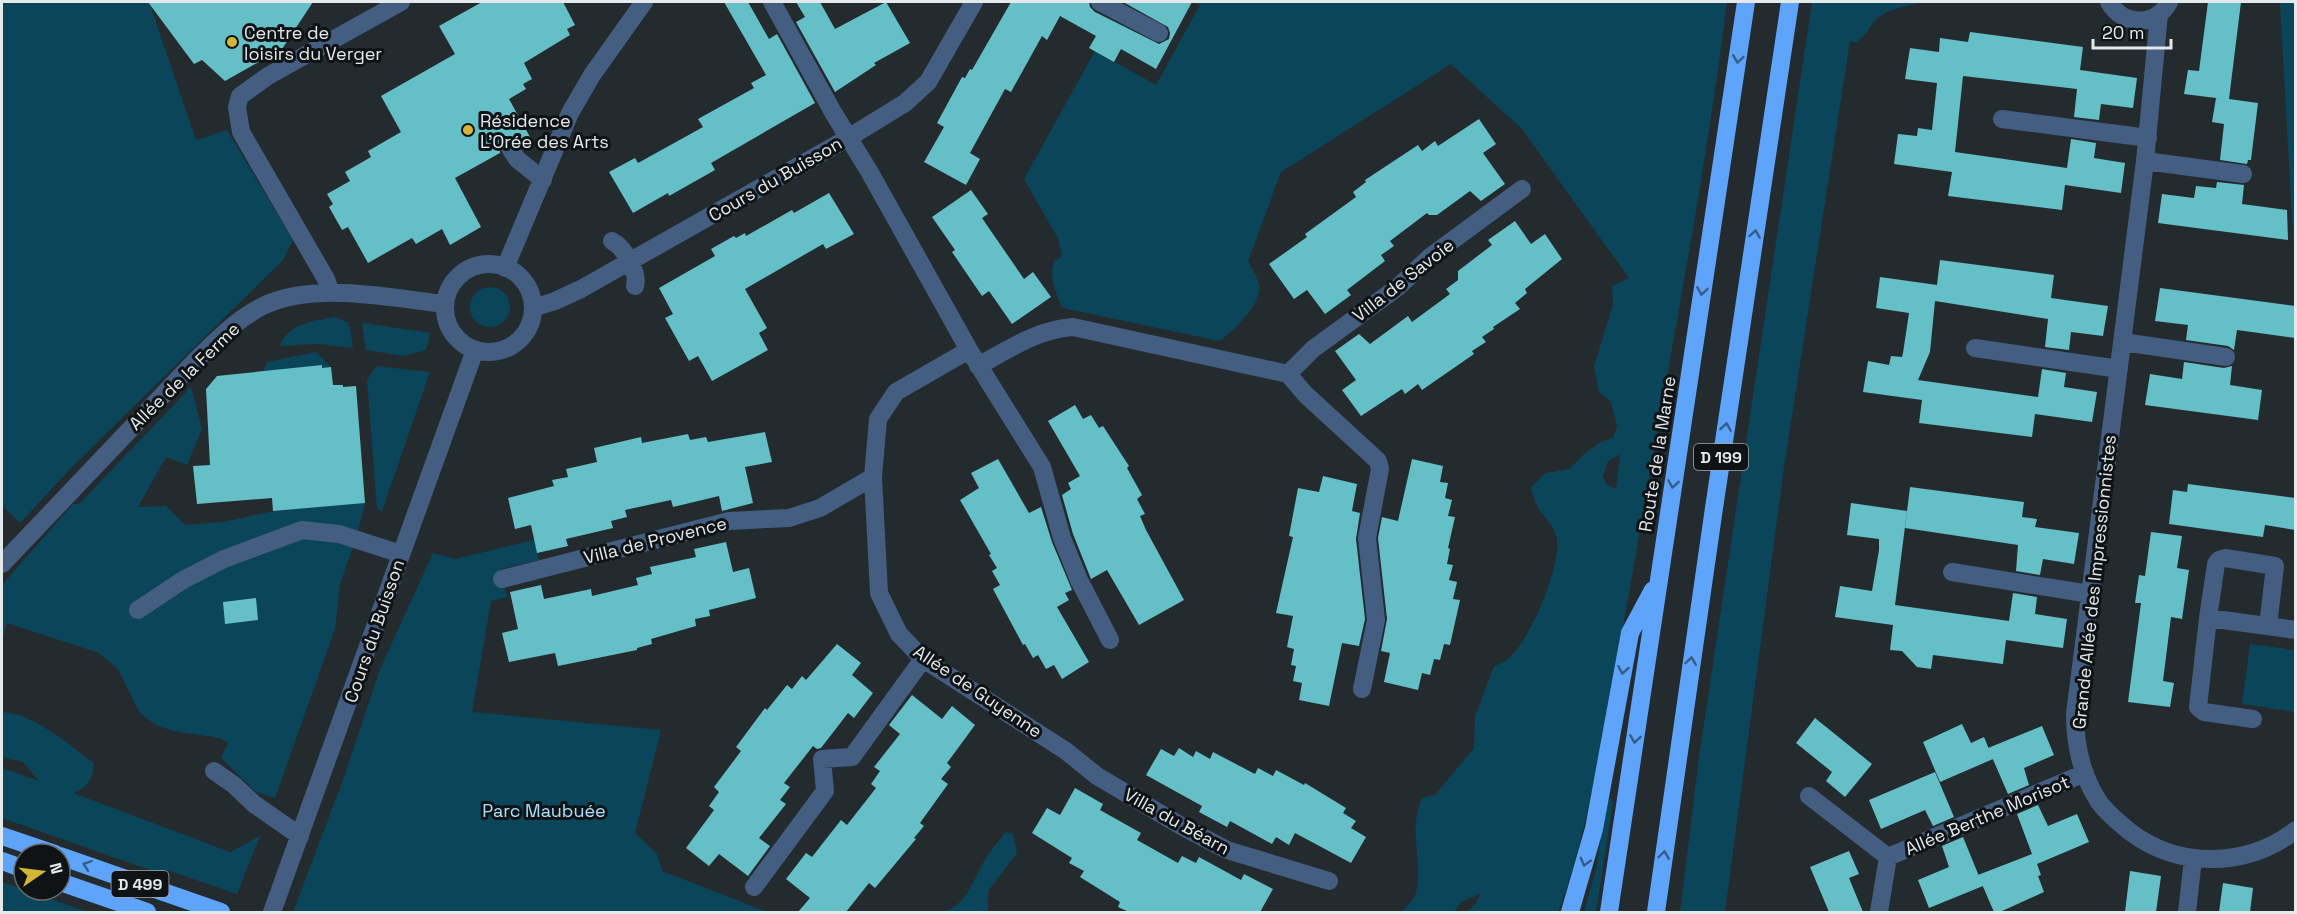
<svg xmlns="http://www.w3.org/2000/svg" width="2297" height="914" font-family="'Space Grotesk',sans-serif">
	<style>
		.green { fill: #0b455a; fill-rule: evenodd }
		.building { fill: #65bfc6 }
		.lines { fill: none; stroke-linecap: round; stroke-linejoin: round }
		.minor { stroke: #435e81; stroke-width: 18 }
		.highway { stroke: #5ea4fb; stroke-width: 18 }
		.oneway { stroke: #375c88 }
		.poi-dot { fill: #d2b736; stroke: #101315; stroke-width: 2 }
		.labels { text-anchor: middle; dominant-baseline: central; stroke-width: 6; stroke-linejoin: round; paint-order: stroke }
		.shield { fill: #101315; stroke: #a4a9ab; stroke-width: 1.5 }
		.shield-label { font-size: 16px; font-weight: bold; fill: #e4e9eb }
		.poi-label { font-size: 18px; fill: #e4e9eb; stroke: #101315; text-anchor: start }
		.street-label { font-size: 18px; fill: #e4e9eb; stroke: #101315 }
		.park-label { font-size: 18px; fill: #a8e1fd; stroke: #101315 }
	</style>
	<rect width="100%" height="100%" fill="#242b2f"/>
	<!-- green -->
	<path class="green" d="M 2,2 L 149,2 L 196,140 L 227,130 L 293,240 L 283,260 L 72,467 L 20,523 L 2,506 Z
		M 1194,2 L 1727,2 C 1705,179 1670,354 1640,530 C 1627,605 1614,680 1599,755 C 1588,809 1578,861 1558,912 L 1467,912 L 1476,903 L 1481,893 L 1461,902 L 1454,912 L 1401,912 C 1406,907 1414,900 1416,893 C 1424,860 1407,834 1422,798 L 1435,795 L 1474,748 L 1475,717 L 1494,666 C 1498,664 1503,663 1507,660 C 1529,642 1560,570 1557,541 C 1556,527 1546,520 1539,509 C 1535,503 1533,495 1531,488 L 1545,473 L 1569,469 L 1584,454 L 1601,442 L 1613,438 L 1617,426 L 1611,402 L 1599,392 L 1594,366 L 1613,305 L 1612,286 L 1629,278 L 1522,129 L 1451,64 L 1281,172 L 1248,261 C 1251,268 1257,276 1259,283 C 1265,301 1232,333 1219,341 L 1063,308 C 1055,294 1048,274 1055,260 L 1062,257 L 1059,240 L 1024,179 L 1095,51 L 1156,85 L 1200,5 ZM 1620,454 L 1616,489 L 1607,485 L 1603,476 L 1608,461 Z
		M 1812,2 L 1924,2 C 1909,6 1886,8 1875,21 C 1868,29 1865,36 1856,43 L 1850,41 L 1784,467 L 1725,912 L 1680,912 L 1699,757 Z
		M 2280,2 L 2295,2 L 2295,271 Z
		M470 307a20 20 0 1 1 40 0a20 20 0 1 1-40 0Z
		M 335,317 L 349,323 L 353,348 L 317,344 L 280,346 C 288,323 314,321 335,317 Z
		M 362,324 L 364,323 L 430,333 L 426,350 L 403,356 L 366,350 Z
		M 316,352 L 331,367 L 322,368 L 321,365 L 263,372 L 267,362 Z
		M 376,366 L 430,372 L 382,511 L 377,509 L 367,380 Z
		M 191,387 L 202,429 L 187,465 L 166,457 L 138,507 L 166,506 L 185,525 L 223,522 L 273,511 L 365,503 L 356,539 L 340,584 L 335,629 L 275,798 L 256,792 L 221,758 L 228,743 L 220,738 L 173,731 L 156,725 L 141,714 L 136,706 L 118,669 L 99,653 L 7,623 L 2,641 L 2,585 L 73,504 L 79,504 Z
		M 534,540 L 539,560 L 500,569 L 507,597 L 491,601 L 472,712 L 661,730 L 635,833 L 657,854 L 662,871 L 768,912 L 293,912 L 344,777 L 381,667 L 433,553 L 455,559 Z
		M 2250,644 L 2295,650 L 2295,712 L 2242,704 Z
		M 2,712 C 36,714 67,744 94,763 C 92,781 88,787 73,793 L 230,852 L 260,836 L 237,894 L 167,870 L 164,875 L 2,818 L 2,768 L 39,781 L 23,762 L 2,757 Z
		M 1611,799 L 1613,802 L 1596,912 L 1584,912 L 1596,870 L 1606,801 Z
		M 1006,832 L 1013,834 L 1017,853 L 988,891 L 988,912 L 942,912 C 969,906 974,875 988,855 C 993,847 1000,840 1006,832 Z
		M 2,882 L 88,912 L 2,912 Z"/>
	<!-- building -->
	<path class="building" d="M 148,2 L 313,2 L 282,49 L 225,81 L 202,60 L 194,64 Z
		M 482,2 L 563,2 L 575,25 L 567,29 L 570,35 L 524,63 L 532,79 L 523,84 L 526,89 L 509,99 L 530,137 L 520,143 L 515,138 L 504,138 L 500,143 L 500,153 L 455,178 L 481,227 L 450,245 L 442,229 L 416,244 L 412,238 L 368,263 L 348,227 L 342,230 L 329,207 L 333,204 L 327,194 L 350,181 L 345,172 L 371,157 L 368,151 L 401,132 L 381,96 L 455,54 L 439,26 Z
		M 724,2 L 748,2 L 769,39 L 777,34 L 815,103 L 711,163 L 715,170 L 669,196 L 668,193 L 633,213 L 609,172 L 635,158 L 638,163 L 703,127 L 698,119 L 754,88 L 751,83 L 766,75 Z
		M 796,2 L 820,2 L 835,29 L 886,2 L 910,43 L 874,63 L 876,65 L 835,92 L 796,22 L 805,17 Z
		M 1011,2 L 1089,2 L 1090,7 L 1095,12 L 1159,44 L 1169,39 L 1170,33 L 1168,27 L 1123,2 L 1192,2 L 1156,69 L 1121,49 L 1114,62 L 1089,48 L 1096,36 L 1060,16 L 1047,40 L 1042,36 L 1011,92 L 1005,89 L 970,153 L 980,159 L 966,185 L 924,162 L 944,127 L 937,123 L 962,77 L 965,78 L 970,69 L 972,70 Z
		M 2208,2 L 2241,2 L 2229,99 L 2258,103 L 2251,160 L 2248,160 L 2247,164 L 2220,160 L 2224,124 L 2212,122 L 2216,98 L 2224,99 L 2184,94 L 2188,70 L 2199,71 Z
		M 1970,32 L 2083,47 L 2080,70 L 2137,78 L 2133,108 L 2101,104 L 2099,120 L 2074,117 L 2077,89 L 1963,76 L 1955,152 L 2067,168 L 2071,139 L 2096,143 L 2094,158 L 2125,163 L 2121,193 L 2065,185 L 2062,210 L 1948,196 L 1952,172 L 1894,164 L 1898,134 L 1917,136 L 1918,128 L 1932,130 L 1937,83 L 1905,79 L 1910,48 L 1939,52 L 1940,38 L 1968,42 Z
		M 1479,119 L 1496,144 L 1483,153 L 1505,184 L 1481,201 L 1470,191 L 1437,215 L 1429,215 L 1427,213 L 1390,241 L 1394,246 L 1381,255 L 1385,261 L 1347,290 L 1351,295 L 1325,314 L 1307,290 L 1294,299 L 1269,264 L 1307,237 L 1305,234 L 1356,197 L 1353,192 L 1366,182 L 1365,180 L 1418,145 L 1422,151 L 1435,141 L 1438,146 Z
		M 2217,182 L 2244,185 L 2242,204 L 2287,210 L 2288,240 L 2158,223 L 2162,194 L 2194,198 L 2196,186 L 2216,188 Z
		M 971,190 L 988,214 L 982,218 L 1024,279 L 1033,272 L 1051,297 L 1012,324 L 989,291 L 982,296 L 952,252 L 955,250 L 932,217 Z
		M 829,193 L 854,234 L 826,249 L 823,244 L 745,289 L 767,328 L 759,333 L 768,350 L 712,381 L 698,356 L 689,361 L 665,318 L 673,314 L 659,288 L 715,256 L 711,249 L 734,236 L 736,238 L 745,233 L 746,236 L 792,210 L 794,213 Z
		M 1515,221 L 1531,244 L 1545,234 L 1562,259 L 1525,289 L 1527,293 L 1515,303 L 1520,309 L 1493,327 L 1494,329 L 1482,337 L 1486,342 L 1472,351 L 1474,354 L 1422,390 L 1418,384 L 1405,394 L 1402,389 L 1361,416 L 1342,390 L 1356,380 L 1335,351 L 1359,334 L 1370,344 L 1408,316 L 1412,322 L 1450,294 L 1446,289 L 1458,280 L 1458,271 L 1492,245 L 1488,240 Z
		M 1940,260 L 2054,275 L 2051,298 L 2108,306 L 2103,336 L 2071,332 L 2069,350 L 2045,347 L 2048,319 L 1935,301 L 1930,352 L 1918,380 L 2038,397 L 2042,369 L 2066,373 L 2064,387 L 2097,392 L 2092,422 L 2035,414 L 2032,437 L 1919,423 L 1922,400 L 1863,392 L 1868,361 L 1889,365 L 1891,356 L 1902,357 L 1903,353 L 1909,313 L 1876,308 L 1880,277 L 1937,285 Z
		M 2160,288 L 2295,306 L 2295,338 L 2237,330 L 2234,350 L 2228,346 L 2186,340 L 2188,325 L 2155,321 Z
		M 2184,362 L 2224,368 L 2232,366 L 2230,385 L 2262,390 L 2258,420 L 2145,405 L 2150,374 L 2182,379 Z
		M 322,365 L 322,368 L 331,367 L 333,385 L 343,385 L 343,387 L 356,386 L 365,503 L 273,511 L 272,498 L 197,504 L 193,466 L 210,465 L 206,389 L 217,376 Z
		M 1075,405 L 1083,419 L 1091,415 L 1099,428 L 1103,426 L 1129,466 L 1127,468 L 1142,495 L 1137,499 L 1145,514 L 1140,516 L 1146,530 L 1184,600 L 1139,625 L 1107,570 L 1091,579 L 1073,534 L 1062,495 L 1071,489 L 1068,483 L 1080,476 L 1048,421 Z
		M 765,432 L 772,462 L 745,467 L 753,503 L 722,511 L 719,496 L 673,507 L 671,500 L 625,510 L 627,517 L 611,521 L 613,528 L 566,539 L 568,546 L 537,553 L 531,525 L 515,529 L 508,498 L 554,486 L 552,480 L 568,477 L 566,469 L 597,462 L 594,448 L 641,437 L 642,443 L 688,434 L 690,440 L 706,437 L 708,442 Z
		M 998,459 L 1029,513 L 1041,507 L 1052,542 L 1072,590 L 1065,593 L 1069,600 L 1057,607 L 1089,662 L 1062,679 L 1054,665 L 1046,669 L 1038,655 L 1033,658 L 1025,644 L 1023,645 L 993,589 L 1000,585 L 992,571 L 997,568 L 989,555 L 991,554 L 960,500 L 979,488 L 971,473 Z
		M 1412,459 L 1443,466 L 1440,482 L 1448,483 L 1445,498 L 1452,500 L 1448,516 L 1455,517 L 1448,548 L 1450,549 L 1447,564 L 1453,565 L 1449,580 L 1457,582 L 1453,599 L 1460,600 L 1450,645 L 1444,644 L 1440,660 L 1434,659 L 1430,675 L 1422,673 L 1418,690 L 1384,682 L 1390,653 L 1381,651 L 1387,619 L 1378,538 L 1382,517 L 1398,521 Z
		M 1323,476 L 1357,484 L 1352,511 L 1360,513 L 1356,539 L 1365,619 L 1359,646 L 1342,643 L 1329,706 L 1299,700 L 1302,683 L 1293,681 L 1296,666 L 1291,665 L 1294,649 L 1287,647 L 1293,616 L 1276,613 L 1293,537 L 1289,536 L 1298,488 L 1319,492 Z
		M 2188,484 L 2295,498 L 2295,530 L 2265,525 L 2263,537 L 2169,524 L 2173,490 L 2187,492 Z
		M 1910,487 L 2024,502 L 2022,517 L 2037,519 L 2035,527 L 2079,533 L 2074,564 L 2043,559 L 2040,575 L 2016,571 L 2018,545 L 1905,528 Z
		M 1851,503 L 1907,511 L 1895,605 L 2009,621 L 2013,593 L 2037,597 L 2035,614 L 2067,619 L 2063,648 L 2006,640 L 2003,664 L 1933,655 L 1931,669 L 1917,667 L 1902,651 L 1890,650 L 1893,625 L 1835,617 L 1840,586 L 1872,591 L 1879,550 L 1879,539 L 1847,535 Z
		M 2151,532 L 2182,536 L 2177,568 L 2189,570 L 2182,619 L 2171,617 L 2163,681 L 2174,683 L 2170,707 L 2128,702 L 2141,603 L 2135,603 L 2139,575 L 2145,576 Z
		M 726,542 L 733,572 L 749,568 L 756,598 L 709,610 L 710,616 L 695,619 L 696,626 L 651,639 L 652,644 L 637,648 L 637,650 L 558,666 L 555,653 L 509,662 L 502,633 L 518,629 L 510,592 L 541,585 L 544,599 L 591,589 L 592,596 L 638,585 L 636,578 L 652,574 L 650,567 L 696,557 L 694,549 Z
		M 256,598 L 258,620 L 225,624 L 223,602 Z
		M 837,644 L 861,663 L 852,675 L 873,693 L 854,718 L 848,713 L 821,748 L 817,749 L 813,746 L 784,783 L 790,787 L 780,800 L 786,804 L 759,838 L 770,846 L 748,876 L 719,854 L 709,866 L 686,848 L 714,810 L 709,806 L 719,792 L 714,787 L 741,751 L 736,747 L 765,708 L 767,710 L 787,685 L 792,689 L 802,676 L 806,680 Z
		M 912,695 L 942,719 L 952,706 L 975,725 L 947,763 L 951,767 L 941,779 L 948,784 L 920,823 L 924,826 L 914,838 L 916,839 L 875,888 L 869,883 L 846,912 L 798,912 L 810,898 L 786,879 L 806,853 L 812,857 L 841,820 L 847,825 L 876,788 L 871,784 L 880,771 L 874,767 L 900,734 L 889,725 Z
		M 1815,718 L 1872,764 L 1845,797 L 1826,781 L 1832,772 L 1796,743 Z
		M 1962,724 L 1971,743 L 1984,737 L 1993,759 L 1940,782 L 1923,742 Z
		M 2042,726 L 2054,755 L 2024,768 L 2029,785 L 2008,794 L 1988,748 Z
		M 1179,748 L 1193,757 L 1196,751 L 1210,759 L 1213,752 L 1255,774 L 1258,768 L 1273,776 L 1276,770 L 1304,785 L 1305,783 L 1346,808 L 1343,813 L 1356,821 L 1351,828 L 1366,837 L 1351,863 L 1295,833 L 1289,845 L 1276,837 L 1272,844 L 1230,821 L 1227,827 L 1199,812 L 1202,806 L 1146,775 L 1161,749 L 1174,756 Z
		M 1935,772 L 1954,817 L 1933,826 L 1925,810 L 1881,829 L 1869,800 Z
		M 1075,788 L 1103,804 L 1100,810 L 1141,833 L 1137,840 L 1178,863 L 1182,856 L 1196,863 L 1199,857 L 1241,880 L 1244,874 L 1273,889 L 1260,912 L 1129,912 L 1118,907 L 1120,902 L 1080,877 L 1084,871 L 1069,863 L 1072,858 L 1032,833 L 1047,808 L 1060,815 Z
		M 2038,805 L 2048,826 L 2077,814 L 2089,842 L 2037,864 L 2041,875 L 2038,876 L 2044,892 L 2000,912 L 1994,912 L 1978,875 L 2032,854 L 2017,814 Z
		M 1963,837 L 1983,886 L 1929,908 L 1918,880 L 1949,867 L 1942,846 Z
		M 1849,851 L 1859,874 L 1849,878 L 1863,912 L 1829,912 L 1810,867 Z
		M 2130,871 L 2161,876 L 2156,912 L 2125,912 Z
		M 2223,883 L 2253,888 L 2250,912 L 2219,912 Z"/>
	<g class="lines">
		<!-- minor -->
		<path class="minor" d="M 772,2 L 834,114 L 869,171 L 969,350 L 1042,467 L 1062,538 L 1079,580 L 1110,640
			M 1100,2 L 1159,33
			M 2109,2 C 2122,26 2156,27 2169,2
			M 2159,14 L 2145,161 L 2075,714 C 2075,745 2082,776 2099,802 C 2107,813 2118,822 2129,831 C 2178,869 2246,868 2296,830
			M 2002,119 L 2148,138
			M 510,148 L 517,159 L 543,180
			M 2145,161 L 2243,174
			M 612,241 C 624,247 639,273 635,286
			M445 308a44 44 0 1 1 88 0a44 44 0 1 1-88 0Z
			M 505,268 L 570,113 L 592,75 L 644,2
			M 331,293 L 326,279 L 241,132 L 237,107 L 240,96 L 268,76 L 401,2
			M 533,308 L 555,301 L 581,289 L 848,138 L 905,103 L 928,82 L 974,2
			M 2123,342 L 2226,357
			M 1975,348 L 2119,369
			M 969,350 L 896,392 L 878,419 L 873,477 L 879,593 L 899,634 L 923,659 L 1066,751 L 1097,776 L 1183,827 L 1227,850 L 1329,881
			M 978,366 C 1008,350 1038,329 1073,327 L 1288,374
			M 1288,374 L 1305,394 L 1378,461 L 1380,469 L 1367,538 L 1376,620 L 1362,689
			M 1288,374 L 1313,349 L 1398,287 L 1430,257 L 1522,189
			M 2,564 L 198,358 C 218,339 238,318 263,306 C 315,281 390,298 445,304
			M 1952,572 L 2090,594
			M 502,579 L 729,521 L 789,518 L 820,508 L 873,477
			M 138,610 L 183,580 L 224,559 L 302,530 L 339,534 L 401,554
			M 2208,618 L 2198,707 L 2204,712 L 2253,719
			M 2268,626 L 2275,566 L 2225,558 L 2219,560 L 2216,564 L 2208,618 L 2296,630
			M 214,771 L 234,785 L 254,804 L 300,836
			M 1809,796 L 1888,857
			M 754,887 L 825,791 L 822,759 L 852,757 L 923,659
			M 272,912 L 475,350
			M 1879,912 L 1888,857 L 2085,773
			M 2187,912 L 2193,859"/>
		<!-- highway -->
		<path class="highway" d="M 2,836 L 55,854
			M 60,856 L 221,912
			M 2,861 L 24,869
			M 60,882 L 147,912
			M 1570,912 L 1594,829 L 1630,633 L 1653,590
			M 1609,912 L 1746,2
			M 1656,912 L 1714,508 L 1790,2"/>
	</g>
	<!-- one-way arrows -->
	<defs><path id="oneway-chevron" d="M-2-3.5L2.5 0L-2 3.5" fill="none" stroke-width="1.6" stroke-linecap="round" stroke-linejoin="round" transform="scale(1.5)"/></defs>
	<g class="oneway">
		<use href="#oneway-chevron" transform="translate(1738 59) rotate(98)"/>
		<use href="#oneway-chevron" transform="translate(1755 234) rotate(-81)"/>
		<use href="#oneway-chevron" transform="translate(1702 291) rotate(99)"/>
		<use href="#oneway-chevron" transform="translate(1726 427) rotate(-81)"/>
		<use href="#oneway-chevron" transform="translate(1673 484) rotate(99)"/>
		<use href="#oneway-chevron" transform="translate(1691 661) rotate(-82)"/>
		<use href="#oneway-chevron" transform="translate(1623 670) rotate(100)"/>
		<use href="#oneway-chevron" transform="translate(1635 739) rotate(99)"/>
		<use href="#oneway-chevron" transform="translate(1664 855) rotate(-82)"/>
		<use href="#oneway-chevron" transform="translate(1585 862) rotate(105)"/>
		<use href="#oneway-chevron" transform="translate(87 865) rotate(-161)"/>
	</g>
	<!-- markers -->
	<g class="poi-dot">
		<circle cx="232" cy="42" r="6"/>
		<circle cx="468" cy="130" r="6"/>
	</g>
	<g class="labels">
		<!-- shield labels -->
		<g class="shield">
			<rect x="1694" y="444" width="54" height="26" rx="4.5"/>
			<rect x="111.5" y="871" width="57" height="26" rx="4.5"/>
		</g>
		<g class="shield-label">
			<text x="1721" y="457">D 199</text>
			<text x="140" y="884">D 499</text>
		</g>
		<!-- poi labels -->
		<g class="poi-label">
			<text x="244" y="32">Centre de<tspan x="244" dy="21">loisirs du Verger</tspan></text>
			<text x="480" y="120">Résidence<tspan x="480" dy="21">L’Orée des Arts</tspan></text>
		</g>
		<!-- street labels -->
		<g class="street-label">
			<text transform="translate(775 179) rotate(-30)">Cours du Buisson</text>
			<text transform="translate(1403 280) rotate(-38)">Villa de Savoie</text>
			<text transform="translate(184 376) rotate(-44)">Allée de la Ferme</text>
			<text transform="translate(1657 454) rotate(-81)">Route de la Marne</text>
			<text transform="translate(655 540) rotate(-14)">Villa de Provence</text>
			<text transform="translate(2094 582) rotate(-84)">Grande Allée des Impressionnistes</text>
			<text transform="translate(374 631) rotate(-71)">Cours du Buisson</text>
			<text transform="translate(978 691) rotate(34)">Allée de Guyenne</text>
			<text transform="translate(1987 815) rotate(-23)">Allée Berthe Morisot</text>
			<text transform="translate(1177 821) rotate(29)">Villa du Béarn</text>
		</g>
		<!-- park labels -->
		<g class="park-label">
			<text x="544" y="810">Parc Maubuée</text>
		</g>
	</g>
	<!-- border -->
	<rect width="2297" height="914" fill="none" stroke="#e4e9eb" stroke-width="6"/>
	<!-- north arrow -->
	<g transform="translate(42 872) rotate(76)"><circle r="28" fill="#101315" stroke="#65696b" stroke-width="1.5"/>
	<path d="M0-4.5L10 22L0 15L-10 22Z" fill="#d2b736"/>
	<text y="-9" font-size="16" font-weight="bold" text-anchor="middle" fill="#e4e9eb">N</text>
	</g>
	<!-- scale -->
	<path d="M2093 39v9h78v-9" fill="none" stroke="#e4e9eb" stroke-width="3"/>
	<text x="2102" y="39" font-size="18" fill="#e4e9eb" stroke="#101315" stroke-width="4.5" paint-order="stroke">20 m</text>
</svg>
